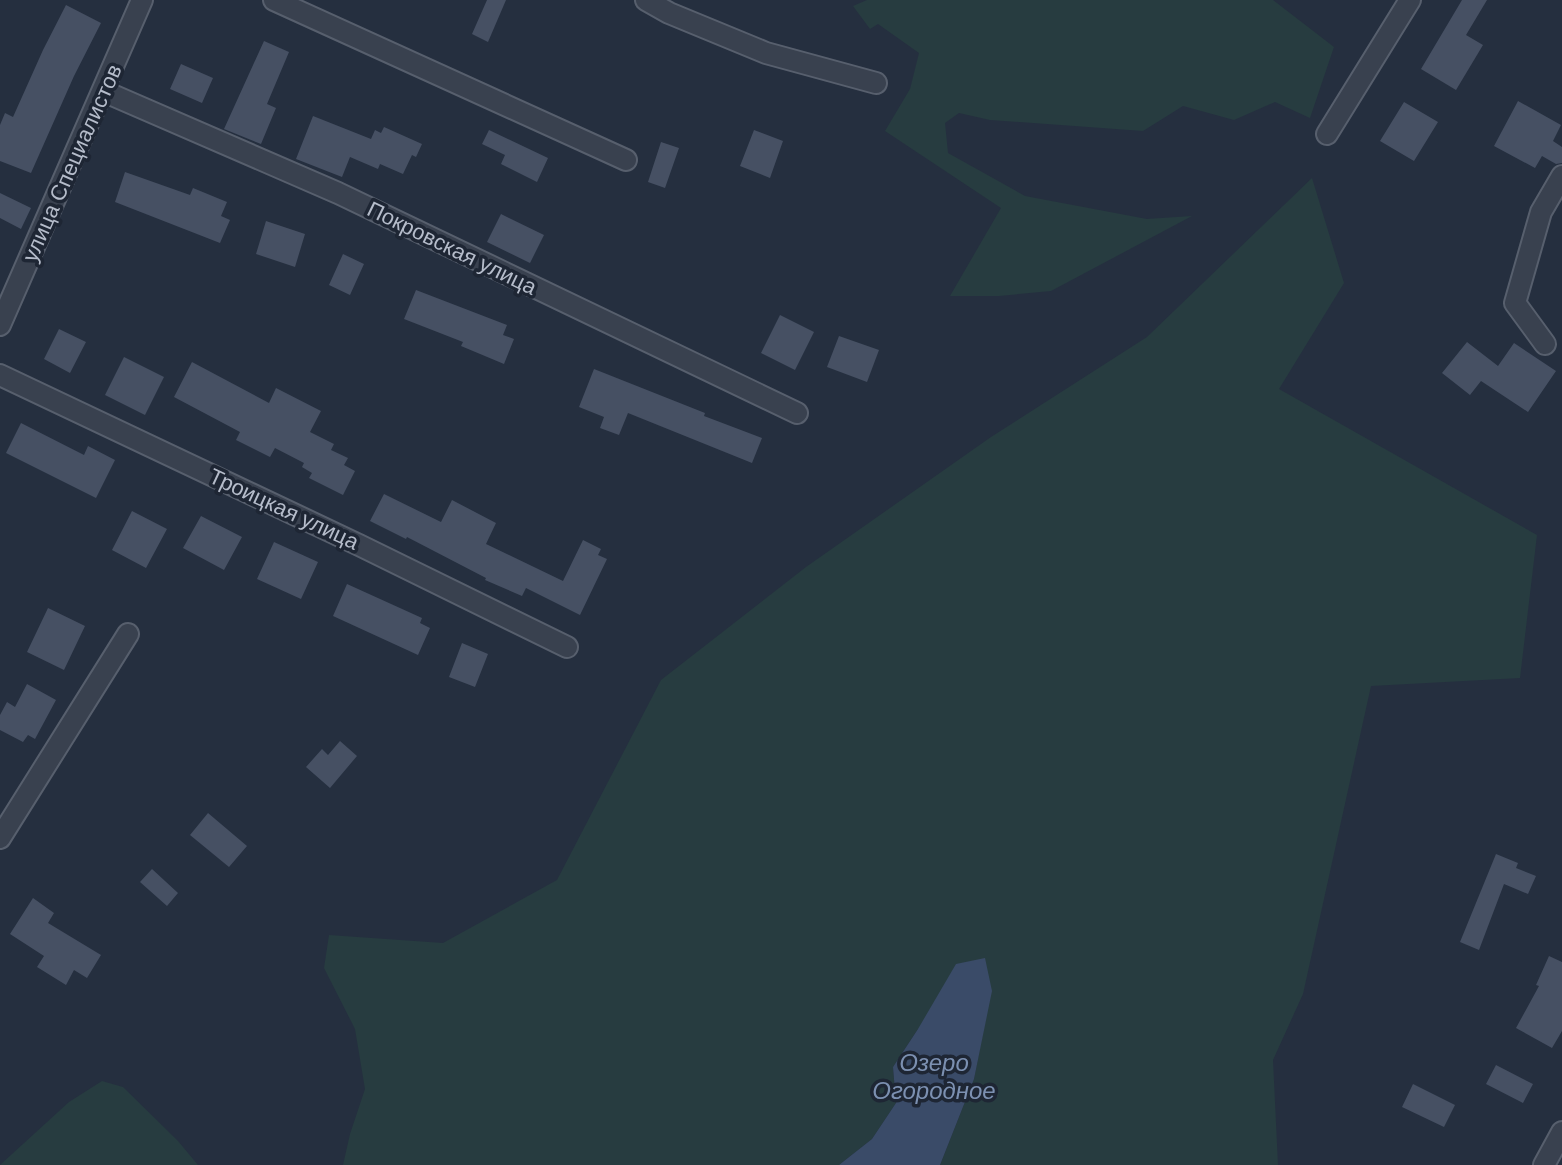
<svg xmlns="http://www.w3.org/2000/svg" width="1562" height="1165" font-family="'DM Sans',sans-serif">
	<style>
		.green { fill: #273c40 }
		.water { fill: #3a4b68 }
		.building { fill: #465063 }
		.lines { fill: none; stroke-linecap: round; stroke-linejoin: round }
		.street-casing { stroke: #575f6d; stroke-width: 24 }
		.street { stroke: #39414f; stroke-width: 20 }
		.labels { text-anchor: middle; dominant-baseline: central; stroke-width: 7; stroke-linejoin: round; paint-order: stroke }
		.street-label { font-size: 22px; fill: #b5bcca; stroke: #1e2634 }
		.water-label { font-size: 24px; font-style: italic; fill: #7c90b1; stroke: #1e2634 }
	</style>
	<rect width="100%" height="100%" fill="#252f3f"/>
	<!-- green -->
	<path class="green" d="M 867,0 L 1273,0 L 1334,47 L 1310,118 L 1275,102 L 1234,120 L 1183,106 L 1143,131 L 990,120 L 959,113 L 945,123 L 948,153 L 1025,196 L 1147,219 L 1192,216 L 1051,291 L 999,296 L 950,296 L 1001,208 L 885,131 L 910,89 L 919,53 L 878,24 L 870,29 L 853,6 Z
		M 1312,178 L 1344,283 L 1279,389 L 1537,535 L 1520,678 L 1371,686 L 1303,994 L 1273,1060 L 1278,1165 L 940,1165 L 974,1079 L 991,991 L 918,1029 L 893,1067 L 896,1103 L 872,1139 L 839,1165 L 343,1165 L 350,1134 L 365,1089 L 355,1029 L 324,968 L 329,935 L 443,943 L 557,880 L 661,680 L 806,567 L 991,437 L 1147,337 Z
		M 102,1081 L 123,1087 L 178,1141 L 198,1165 L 0,1165 L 69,1102 Z"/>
	<!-- water -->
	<path class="water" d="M 985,958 L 992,991 L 974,1079 L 940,1165 L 839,1165 L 872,1139 L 896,1103 L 893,1067 L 918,1029 L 956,964 Z"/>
	<!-- building -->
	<path class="building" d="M 487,0 L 506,0 L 488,42 L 472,34 Z
		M 1462,0 L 1487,0 L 1466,35 L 1483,45 L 1456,90 L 1421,69 Z
		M 66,5 L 101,23 L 74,76 L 31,173 L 0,161 L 0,125 L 5,113 L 13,117 L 43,50 Z
		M 264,41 L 289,52 L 267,104 L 276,108 L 261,144 L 224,129 Z
		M 181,64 L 213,78 L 202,103 L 170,89 Z
		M 1518,101 L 1561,125 L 1553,141 L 1562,147 L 1562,163 L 1556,164 L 1542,156 L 1535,168 L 1494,146 Z
		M 1404,102 L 1438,122 L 1414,161 L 1380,141 Z
		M 313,116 L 371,139 L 375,130 L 381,133 L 384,127 L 422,144 L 416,157 L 412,155 L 403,174 L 380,164 L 378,169 L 350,157 L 342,177 L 296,159 Z
		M 489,130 L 548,158 L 537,182 L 501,164 L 505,155 L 482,144 Z
		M 754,130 L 783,141 L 770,178 L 740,166 Z
		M 661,142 L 679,148 L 665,188 L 648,182 Z
		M 125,172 L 190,195 L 193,188 L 227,202 L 221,216 L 230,220 L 220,243 L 115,202 Z
		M 0,193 L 31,208 L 21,229 L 0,218 Z
		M 501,214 L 544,235 L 530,263 L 487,242 Z
		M 266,221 L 305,234 L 295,267 L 256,254 Z
		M 343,254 L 364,264 L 350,295 L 329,285 Z
		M 416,290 L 507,325 L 503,335 L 514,339 L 504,364 L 461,346 L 463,342 L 404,319 Z
		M 780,315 L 814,332 L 795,370 L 761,353 Z
		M 59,329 L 86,342 L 70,373 L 44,359 Z
		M 839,336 L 879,350 L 867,382 L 827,367 Z
		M 1467,342 L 1498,366 L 1514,343 L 1556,371 L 1528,412 L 1481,381 L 1470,395 L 1442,373 Z
		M 124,357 L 164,377 L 145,415 L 105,395 Z
		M 192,362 L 269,403 L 276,388 L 321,411 L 310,432 L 334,444 L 331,450 L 348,458 L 344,465 L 355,471 L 343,495 L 309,478 L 312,473 L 302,467 L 304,463 L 275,448 L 270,457 L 236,440 L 240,432 L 174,397 Z
		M 594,369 L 705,413 L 704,416 L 762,438 L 752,463 L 628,413 L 619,435 L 600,428 L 604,417 L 579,407 Z
		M 21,423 L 84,455 L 88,446 L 115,460 L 96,498 L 6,453 Z
		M 384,494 L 441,522 L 452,500 L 496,523 L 486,544 L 563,581 L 583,540 L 601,549 L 598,555 L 607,559 L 580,615 L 526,588 L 522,596 L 485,580 L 486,578 L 407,537 L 406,539 L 370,521 Z
		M 132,511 L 167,529 L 146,568 L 112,550 Z
		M 201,516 L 242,537 L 224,570 L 183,548 Z
		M 274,542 L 318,562 L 301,599 L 257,579 Z
		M 347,584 L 422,618 L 420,623 L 430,628 L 418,655 L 333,616 Z
		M 48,608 L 85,626 L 64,670 L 27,652 Z
		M 462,643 L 488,654 L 475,687 L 449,677 Z
		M 27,684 L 56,700 L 35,739 L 28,735 L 23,742 L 0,730 L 0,715 L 7,702 L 15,707 Z
		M 340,741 L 357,756 L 330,788 L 306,767 L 322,749 L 328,755 Z
		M 208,813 L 247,846 L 229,867 L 190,835 Z
		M 1496,854 L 1518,863 L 1516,868 L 1536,876 L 1528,894 L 1504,884 L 1479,950 L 1460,942 Z
		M 152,869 L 178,893 L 167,906 L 140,882 Z
		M 33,898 L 54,913 L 48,923 L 101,955 L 87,978 L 74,970 L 66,985 L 37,967 L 44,956 L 10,934 Z
		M 1549,956 L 1562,962 L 1562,1031 L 1552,1048 L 1516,1028 L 1539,986 L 1536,985 Z
		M 1496,1065 L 1533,1084 L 1523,1103 L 1486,1084 Z
		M 1413,1084 L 1455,1105 L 1444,1127 L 1402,1107 Z"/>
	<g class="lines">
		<!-- street casing -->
		<g class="street-casing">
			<path id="street" d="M 274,0 L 626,160
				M 646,0 L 669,13 L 766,53 L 876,83
				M 103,91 L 338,193 L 797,413
				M 1327,134 L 1410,0
				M 0,325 L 142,0
				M 1545,344 L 1515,303 L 1541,212 L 1562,176
				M 0,375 L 359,545 L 567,647
				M 0,838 L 128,634
				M 1544,1165 L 1562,1132"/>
		</g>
		<!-- street -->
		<use href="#street" class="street"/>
	</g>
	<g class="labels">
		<!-- street labels -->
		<g class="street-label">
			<text transform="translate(72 163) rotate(-66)">улица Специалистов</text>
			<text transform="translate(452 248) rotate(26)">Покровская улица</text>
			<text transform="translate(284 509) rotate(25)">Троицкая улица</text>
		</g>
		<!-- water labels -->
		<g class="water-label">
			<text x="934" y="1062">Озеро<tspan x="934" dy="28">Огородное</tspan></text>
		</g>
	</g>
</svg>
